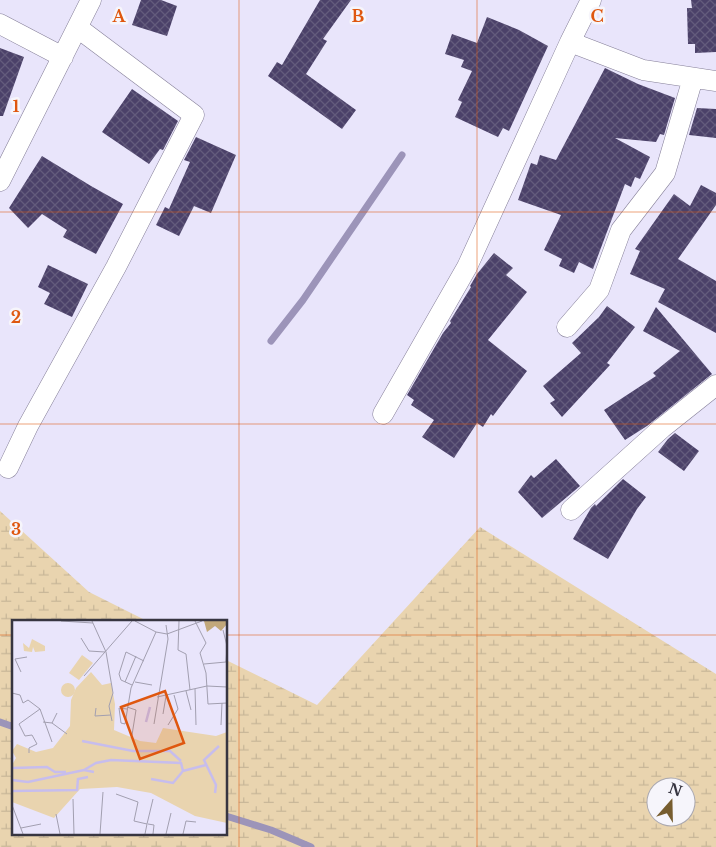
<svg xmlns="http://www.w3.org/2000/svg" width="716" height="847" font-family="'Libre Baskerville',serif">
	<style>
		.wetland { fill: url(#wetland-marsh); fill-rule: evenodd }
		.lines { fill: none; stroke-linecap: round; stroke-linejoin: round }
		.stream { stroke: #9c94b9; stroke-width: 7 }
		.building { fill: url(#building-cross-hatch) }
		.street-casing { stroke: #857f98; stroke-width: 21 }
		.street { stroke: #fff; stroke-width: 20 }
		.grid { fill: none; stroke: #df570f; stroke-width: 1; stroke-opacity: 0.55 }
		.inset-river { fill: none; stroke: #c7bded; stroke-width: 2.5 }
		.inset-road { fill: none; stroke: #a29fb0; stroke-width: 1 }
		.view { fill: #df570f; fill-opacity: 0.15; stroke: #df570f; stroke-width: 2.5 }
		.inset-edge { fill: none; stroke: #373540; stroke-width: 2.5 }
		.grid-label { font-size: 16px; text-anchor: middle; font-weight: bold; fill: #df570f; stroke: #f6f5fb; stroke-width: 5; stroke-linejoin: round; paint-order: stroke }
	</style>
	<defs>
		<pattern id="wetland-marsh" width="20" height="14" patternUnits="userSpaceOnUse" patternTransform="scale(1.25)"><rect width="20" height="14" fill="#e9d4af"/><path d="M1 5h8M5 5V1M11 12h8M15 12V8" fill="none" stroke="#c8b798"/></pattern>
		<pattern id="building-cross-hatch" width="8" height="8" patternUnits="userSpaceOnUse" patternTransform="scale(1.25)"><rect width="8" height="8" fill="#4b4169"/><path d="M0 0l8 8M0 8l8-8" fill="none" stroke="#635b7c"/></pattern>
	</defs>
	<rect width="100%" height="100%" fill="#e9e5fb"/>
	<!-- wetland -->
	<path class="wetland" d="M 0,511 L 89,592 L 147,621 L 14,621 L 14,833 L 226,833 L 226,660 L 317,705 L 480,527 L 716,674 L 716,847 L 0,847 ZM 656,787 L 686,787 L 686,817 L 656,817 Z"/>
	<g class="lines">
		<!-- stream -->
		<path class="stream" d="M 271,341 L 303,300 L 402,155
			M 0,722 L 14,727
			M 226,816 L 271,830 L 311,847"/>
	</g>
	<!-- building -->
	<path class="building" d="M 141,0 L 161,0 L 177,6 L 167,36 L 132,25 Z
		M 320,0 L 351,0 L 323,39 L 327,41 L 306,74 L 356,110 L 342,129 L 268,76 L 277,62 L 282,65 Z
		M 691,0 L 716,0 L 716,52 L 695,53 L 695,44 L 688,44 L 687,8 L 692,8 Z
		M 487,17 L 519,30 L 548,46 L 509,131 L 503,128 L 498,137 L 455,117 L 462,102 L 458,100 L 472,71 L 461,67 L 464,60 L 445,54 L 452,34 L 477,43 Z
		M 0,48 L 24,57 L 3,116 L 0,116 Z
		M 605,68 L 638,84 L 675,98 L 664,135 L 660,134 L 656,142 L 615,138 L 650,157 L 640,179 L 635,177 L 631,187 L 625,184 L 593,269 L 579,262 L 574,273 L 559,266 L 562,259 L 544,250 L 561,215 L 518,200 L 531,163 L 537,165 L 540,155 L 556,160 Z
		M 132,89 L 178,121 L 163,150 L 160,149 L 149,164 L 102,132 Z
		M 697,108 L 716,109 L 716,138 L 689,135 Z
		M 196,137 L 236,155 L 211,213 L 194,206 L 179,236 L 156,225 L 165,207 L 169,209 L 190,162 L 184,160 Z
		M 42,156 L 91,186 L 123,204 L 96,254 L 63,237 L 67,230 L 42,214 L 28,228 L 9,208 Z
		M 701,185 L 716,193 L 716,205 L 678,259 L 716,281 L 716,333 L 658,302 L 665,289 L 630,274 L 640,251 L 635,249 L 674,194 L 690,206 Z
		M 494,253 L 513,268 L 506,275 L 527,292 L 488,340 L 527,371 L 493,416 L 491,414 L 483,427 L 477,423 L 454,458 L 422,437 L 434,420 L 411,405 L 414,400 L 407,395 L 443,333 L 451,323 L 450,321 L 471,287 L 470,286 L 477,274 Z
		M 48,265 L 88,284 L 72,317 L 44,304 L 50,293 L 38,287 Z
		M 607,306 L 635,327 L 607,363 L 610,365 L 562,417 L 550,403 L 555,400 L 543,386 L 581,353 L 572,343 L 599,317 Z
		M 656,307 L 712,374 L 647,426 L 625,440 L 604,410 L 656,376 L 653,373 L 680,351 L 643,331 Z
		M 675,433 L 699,451 L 684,471 L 658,452 L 668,439 Z
		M 556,459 L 580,486 L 542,518 L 518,492 L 531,475 L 534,478 Z
		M 623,479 L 646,497 L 637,509 L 608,559 L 573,539 L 591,508 L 595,504 L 596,506 Z"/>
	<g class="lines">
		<!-- street casing -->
		<g class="street-casing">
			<path id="street" d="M 0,24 L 63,57
				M 570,42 L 643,70 L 716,81
				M 0,181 L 91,0
				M 567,327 L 599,290 L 621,230 L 665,173 L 693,78
				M 383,414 L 467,267 L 570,42 L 591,0
				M 8,468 L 28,426 L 116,267 L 194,115 L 78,28
				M 571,510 L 662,428 L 716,385"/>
		</g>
		<!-- street -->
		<use href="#street" class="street"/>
	</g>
	<!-- grid -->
	<path class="grid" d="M 239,0 L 239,847M 477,0 L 477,847M 0,212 L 716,212M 0,424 L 716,424M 0,635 L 14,635M 226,635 L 716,635"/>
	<!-- overview -->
	<g transform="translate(12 620)">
		<rect width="215" height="215" fill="#e9e5fb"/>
		<path d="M 20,19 L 33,26 L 33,31 L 23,32 L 21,27 L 20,32 L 12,31 L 11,23 L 17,28 Z" fill="#e9d4af"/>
		<path d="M 192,1 L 215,1 L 215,4 L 209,11 L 203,6 L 195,12 Z" fill="#c2a87b"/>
		<path d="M 79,52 L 90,65 L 99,63 L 103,84 L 102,110 L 128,121 L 144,123 L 151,108 L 204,116 L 215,112 L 215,203 L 183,196 L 139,173 L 105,167 L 68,169 L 42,198 L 0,182 L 0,145 L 4,138 L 0,131 L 5,124 L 24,132 L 41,128 L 58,106 L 59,80 L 64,68 Z" fill="#e9d4af"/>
		<path d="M 70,35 L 81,43 L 67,60 L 57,53 ZM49 70a7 7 0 1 1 14 0a7 7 0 1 1-14 0Z" fill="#e9d4af"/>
		<path class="inset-river" d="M 134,102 L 138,87M 70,121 L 121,131 L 158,131 L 169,141M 0,148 L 35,147 L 43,152 L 54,152M 72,150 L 84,143 L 99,140 L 169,143 L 171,151 L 194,145M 139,159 L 161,163 L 171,151M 0,160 L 16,162 L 72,150 L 82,152M 0,171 L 65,170 L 66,159 L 76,157M 203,173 L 204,165 L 192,140 L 207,126"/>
		<path class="inset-road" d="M 49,1 L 81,3M 80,1 L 94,32 L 101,73 L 97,86 L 100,101M 123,1 L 144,12 L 155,14 L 190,1M 167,1 L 166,30 L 174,34 L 178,70M 183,1 L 194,23 L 188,33 L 194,53 L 196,84 L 215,83M 211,10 L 215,26M 69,18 L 77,31 L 93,32M 192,44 L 214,42 L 215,26M 9,52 L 3,39 L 15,37M 72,56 L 120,1M 113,62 L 124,36M 123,62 L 140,65M 120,65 L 109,60 L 107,54 L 114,32 L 132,41M 183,69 L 184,105M 174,71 L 179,90M 0,73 L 8,75 L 11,83 L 16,80 L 28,89 L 40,122M 145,77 L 195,66 L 215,67M 115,87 L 124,90 L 120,115M 84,88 L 83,96 L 99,95M 115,89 L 107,88 L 109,103 L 113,104 L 119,68 L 144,12M 151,94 L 154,76M 31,102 L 40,103 L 45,93M 40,103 L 55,114M 142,104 L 156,19 L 154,5M 156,105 L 166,89 L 162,75M 209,105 L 210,83M 17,133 L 17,128 L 25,124 L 20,115 L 13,116 L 7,104 L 28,89M 104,174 L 126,182 L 122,201 L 135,204 L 133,214M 61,179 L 62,214M 0,185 L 11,214M 44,194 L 48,214M 135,204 L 141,179M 136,204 L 142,205 L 141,214M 9,208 L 29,204M 88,214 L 91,172M 154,214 L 159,193M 171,214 L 174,201 L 184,202"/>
		<path class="view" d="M 153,71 L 172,123 L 128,139 L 109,87 Z"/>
		<rect width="215" height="215" class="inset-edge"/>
	</g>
	<g class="grid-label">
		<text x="119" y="22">A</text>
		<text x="358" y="22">B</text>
		<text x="597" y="22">C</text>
		<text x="16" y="112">1</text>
		<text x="16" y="323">2</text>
		<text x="16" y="535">3</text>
	</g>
	<!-- north arrow -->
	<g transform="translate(671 802) rotate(20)"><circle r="24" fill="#f6f5fb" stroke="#aaa8b0"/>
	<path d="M0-4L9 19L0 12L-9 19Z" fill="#775d2f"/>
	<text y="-8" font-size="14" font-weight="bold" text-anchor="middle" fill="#373540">N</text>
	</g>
</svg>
